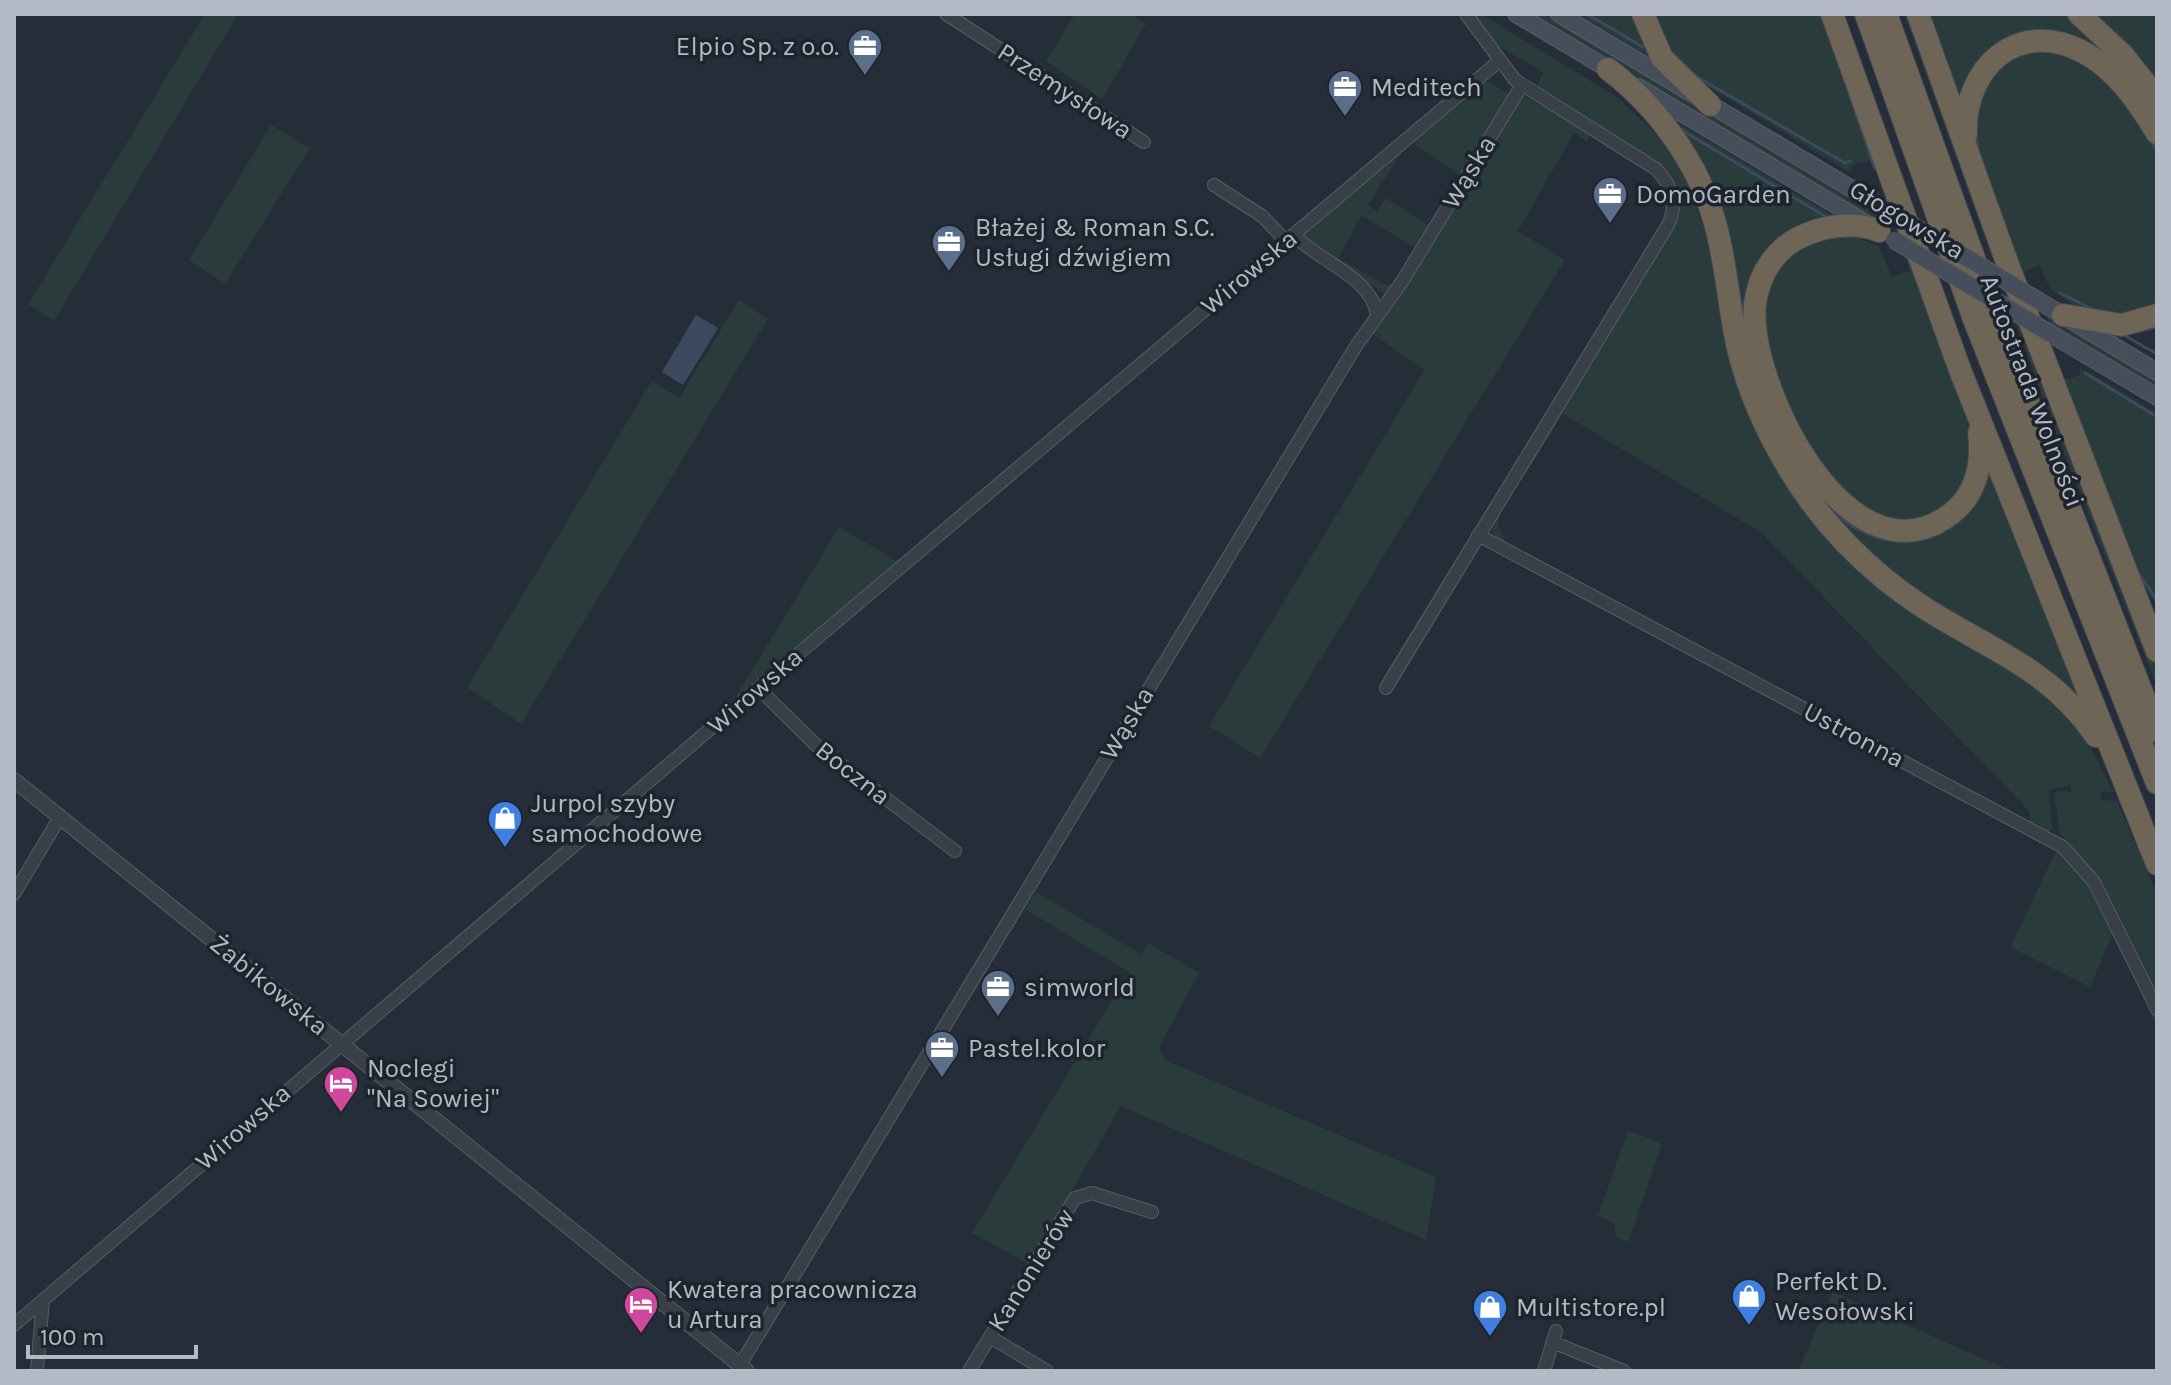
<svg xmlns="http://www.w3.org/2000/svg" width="2171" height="1385" font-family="Karla,sans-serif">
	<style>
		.green { fill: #2a3b3b; fill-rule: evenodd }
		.water { fill: #3c4a60 }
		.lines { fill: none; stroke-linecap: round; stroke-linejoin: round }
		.stream { stroke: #3c4a60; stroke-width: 3 }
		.minor-casing { stroke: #565d67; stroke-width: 14 }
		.tertiary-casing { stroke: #565d67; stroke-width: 16 }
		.secondary-casing { stroke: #565d67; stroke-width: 18 }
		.motorway-casing { stroke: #434a54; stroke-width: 24 }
		.minor { stroke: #383f49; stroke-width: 12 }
		.tertiary { stroke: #383f49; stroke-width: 14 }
		.secondary { stroke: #474e5b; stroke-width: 16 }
		.motorway { stroke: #6e6556; stroke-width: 22 }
		.secondary-bridge-casing { stroke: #565d67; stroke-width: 18; stroke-linecap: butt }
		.secondary-bridge { stroke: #474e5b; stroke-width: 16 }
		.labels { text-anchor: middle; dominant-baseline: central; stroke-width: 7; stroke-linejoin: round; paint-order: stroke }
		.poi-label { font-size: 26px; fill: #b3bac5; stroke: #1d242e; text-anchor: start }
		.street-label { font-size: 26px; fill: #b3bac5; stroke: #1d242e }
	</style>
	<rect width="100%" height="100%" fill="#252d38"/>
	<!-- green -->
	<path class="green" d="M 205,14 L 238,14 L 54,321 L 28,304 Z
		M 1075,14 L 1130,14 L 1146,24 L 1102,99 L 1046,61 Z
		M 1474,14 L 1481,14 L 1617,97 L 1660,137 L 1686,175 L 1793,494 L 2038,686 L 2084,735 L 2114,792 L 2100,792 L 2102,800 L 2117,801 L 2157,894 L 2157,1000 L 2098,881 L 2060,833 L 2054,795 L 2058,791 L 2071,791 L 2071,785 L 2049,790 L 2052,829 L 2048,833 L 1495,537 L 1491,524 L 1671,228 L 1679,203 L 1671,181 L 1536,88 L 1543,72 L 1498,46 ZM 1563,414 L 1762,533 L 2029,811 L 2030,821 L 1505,541 L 1498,525 L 1500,514 Z
		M 1529,14 L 1546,14 L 1884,217 L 1888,229 Z
		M 1578,14 L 1636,14 L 1653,59 Z
		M 1648,14 L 1826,14 L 1972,420 L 1969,486 L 1923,524 L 1856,510 L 1792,423 L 1760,329 L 1769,270 C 1810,243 1829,220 1879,247 L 1892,277 L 1910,271 L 1873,159 L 1851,166 L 1851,173 L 1681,70 Z
		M 1904,14 L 1913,14 L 2157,664 L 2157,686 L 2054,428 Z
		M 1923,14 L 2072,14 L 2157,105 L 2157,122 L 2126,80 L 2028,37 L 1960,111 Z
		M 2087,14 L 2157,14 L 2157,88 Z
		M 2042,47 L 2093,64 L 2157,144 L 2157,308 L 2132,318 L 2078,308 L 2051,290 L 2039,265 L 2022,273 L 1973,140 L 1972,109 L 2000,61 Z
		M 1484,80 L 1512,95 L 1461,176 L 1414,144 L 1414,139 Z
		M 1522,95 L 1592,133 L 1587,141 L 1574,133 L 1518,231 L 1565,260 L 1260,758 L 1209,726 L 1424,370 L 1373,334 Z
		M 1660,112 L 1842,221 L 1812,225 L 1748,303 L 1816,485 L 1918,537 L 1987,466 L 2091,715 L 1938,611 L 1830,518 L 1761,404 L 1726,247 Z
		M 271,125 L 310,148 L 225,284 L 189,260 Z
		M 1405,147 L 1368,205 L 1377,211 L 1386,198 L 1431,227 L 1417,249 L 1362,216 L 1338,258 L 1385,285 L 1398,283 L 1384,294 L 1311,245 L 1305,235 Z
		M 1670,209 L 1392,671 L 1382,679 Z
		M 739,300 L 768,319 L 521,724 L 467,687 L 652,381 L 679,398 Z
		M 2045,313 L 2157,379 L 2157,389 L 2050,325 Z
		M 2048,351 L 2055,355 L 2064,380 L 2080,375 L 2080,367 L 2157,413 L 2157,605 L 2139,582 Z
		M 839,527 L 897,561 L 734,700 Z
		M 2057,849 C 2105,893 2128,960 2156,1018 L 2154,1021 L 2113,933 L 2090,987 L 2010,947 Z
		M 1036,892 L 1141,954 L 1148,943 L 1199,973 L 1159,1047 L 1165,1060 L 1436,1177 L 1426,1240 L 1121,1106 L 1029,1264 L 972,1233 L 1129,972 L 1025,909 Z
		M 1628,1130 L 1662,1144 L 1628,1242 L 1616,1237 L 1614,1223 L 1598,1216 Z
		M 1833,1292 L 2011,1371 L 1798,1371 Z"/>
	<!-- water -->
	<path class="water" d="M 696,315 L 718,328 L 683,385 L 662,372 Z"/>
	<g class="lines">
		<!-- stream -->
		<path class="stream" d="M 1587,14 L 1643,47
			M 1694,75 L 1845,163 L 1851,161
			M 1849,93 L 1875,169
			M 1959,99 L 1976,63
			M 1680,129 L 1828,218
			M 1975,136 L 1979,152
			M 2151,141 L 2157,151
			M 2060,293 L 2092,309
			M 1744,303 L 1744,327
			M 2133,333 L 2156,327
			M 2122,334 L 2157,354
			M 2085,373 L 2157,417
			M 1982,492 L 1990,471
			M 1825,503 C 1859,540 1910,556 1954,525
			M 2139,574 L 2157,600
			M 1999,639 L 2059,679"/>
		<!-- minor casing -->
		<g class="minor-casing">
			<path id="minor" d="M 946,14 L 1144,142
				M 1214,185 L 1262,216 L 1286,241
				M 1294,235 C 1319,262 1372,277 1377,315
				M 1478,535 L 2063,847 L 2094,882 L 2157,1009
				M 758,688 L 818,747 L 955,851
				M 1386,688 L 1668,225 C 1678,203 1672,186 1656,169 L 1515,80 L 1466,14
				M 14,894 L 60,817
				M 14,1325 L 758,688 L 1499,61
				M 990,1337 L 1047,1371
				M 1552,1342 L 1624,1371
				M 740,1365 L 1356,346 L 1403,280 L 1522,85
				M 37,1371 L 43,1300
				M 969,1371 L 1075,1198 L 1092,1193 L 1152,1212
				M 1544,1371 L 1556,1331"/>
		</g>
		<!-- tertiary casing -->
		<g class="tertiary-casing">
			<path id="tertiary" d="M 14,780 L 747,1371"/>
		</g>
		<!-- secondary casing -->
		<g class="secondary-casing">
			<path id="secondary" d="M 1516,14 L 1618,75
				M 1559,14 L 1882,207
				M 1638,87 L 1869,225
				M 2039,301 L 2157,372
				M 2051,334 L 2157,397"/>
		</g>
		<!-- motorway casing -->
		<g class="motorway-casing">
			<path id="motorway" d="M 1643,14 L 1662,58 L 1710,105
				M 1832,14 L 1960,370 L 2157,864
				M 1866,14 L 1974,319 L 2157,783
				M 1886,14 L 1999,328 L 2157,731
				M 1918,14 L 2008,265 L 2157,651
				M 2079,14 L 2123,55 L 2157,98
				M 1608,69 C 1663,111 1707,175 1720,244 C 1728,280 1730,316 1739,352 C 1749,393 1767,432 1789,469 C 1822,524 1869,572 1923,607 C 1988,649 2050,668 2096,736
				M 1966,135 C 1963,69 2017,17 2083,52 C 2116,69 2138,102 2157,133
				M 1879,231 C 1857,222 1829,225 1807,234 C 1777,246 1759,272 1755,304 C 1747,382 1845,583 1945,518 C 1975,499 1983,467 1979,433
				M 2063,315 L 2122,325 L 2157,315"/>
		</g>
		<!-- minor -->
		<use href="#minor" class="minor"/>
		<!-- tertiary -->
		<use href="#tertiary" class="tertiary"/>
		<!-- secondary -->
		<use href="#secondary" class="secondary"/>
		<!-- motorway -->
		<use href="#motorway" class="motorway"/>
		<!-- secondary-bridge casing -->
		<g class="secondary-bridge-casing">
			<path id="secondary-bridge" d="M 1882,207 L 2039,301
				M 1894,240 L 2051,334"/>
		</g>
		<!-- secondary-bridge -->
		<use href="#secondary-bridge" class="secondary-bridge"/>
	</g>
	<!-- icons -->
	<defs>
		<g id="office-pin" transform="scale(1.8)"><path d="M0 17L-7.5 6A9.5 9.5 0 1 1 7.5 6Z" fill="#5c6f8a" stroke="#1d242e"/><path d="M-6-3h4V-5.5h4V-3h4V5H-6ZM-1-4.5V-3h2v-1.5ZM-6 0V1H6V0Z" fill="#fff"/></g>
		<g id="shop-pin" transform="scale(1.8)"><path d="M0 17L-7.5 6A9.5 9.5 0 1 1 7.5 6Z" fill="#3f7fe0" stroke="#1d242e"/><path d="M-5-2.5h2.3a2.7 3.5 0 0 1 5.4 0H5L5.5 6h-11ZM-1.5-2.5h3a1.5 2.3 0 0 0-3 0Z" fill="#fff"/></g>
		<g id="hotel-pin" transform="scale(1.8)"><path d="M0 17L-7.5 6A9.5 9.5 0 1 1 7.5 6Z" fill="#d1479c" stroke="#1d242e"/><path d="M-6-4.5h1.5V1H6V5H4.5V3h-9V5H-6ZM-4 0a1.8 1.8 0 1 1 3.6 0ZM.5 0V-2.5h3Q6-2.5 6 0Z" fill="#fff"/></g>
	</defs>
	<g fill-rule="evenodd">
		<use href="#office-pin" x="865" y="46"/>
		<use href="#office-pin" x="1345" y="87"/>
		<use href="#office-pin" x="1610" y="194"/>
		<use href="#office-pin" x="949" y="242"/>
		<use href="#shop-pin" x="505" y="818"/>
		<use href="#office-pin" x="998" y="987"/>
		<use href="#office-pin" x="942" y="1048"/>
		<use href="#hotel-pin" x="341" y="1083"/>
		<use href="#shop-pin" x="1749" y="1296"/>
		<use href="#hotel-pin" x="641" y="1304"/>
		<use href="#shop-pin" x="1490" y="1307"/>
	</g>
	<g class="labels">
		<!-- poi labels -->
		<g class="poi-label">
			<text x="839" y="46" text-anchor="end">Elpio Sp. z o.o.</text>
			<text x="1371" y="87">Meditech</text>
			<text x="1636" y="194">DomoGarden</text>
			<text x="975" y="227">Błażej &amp; Roman S.C.<tspan x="975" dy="30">Usługi dźwigiem</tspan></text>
			<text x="531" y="803">Jurpol szyby<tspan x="531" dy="30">samochodowe</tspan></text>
			<text x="1024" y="987">simworld</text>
			<text x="968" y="1048">Pastel.kolor</text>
			<text x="367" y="1068">Noclegi<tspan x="367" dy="30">"Na Sowiej"</tspan></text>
			<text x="1775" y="1281">Perfekt D.<tspan x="1775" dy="30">Wesołowski</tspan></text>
			<text x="667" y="1289">Kwatera pracownicza<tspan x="667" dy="30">u Artura</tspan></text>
			<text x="1516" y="1307">Multistore.pl</text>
		</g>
		<!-- street labels -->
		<g class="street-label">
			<text transform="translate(1065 91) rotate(33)">Przemysłowa</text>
			<text transform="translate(1469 172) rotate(-59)">Wąska</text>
			<text transform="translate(1907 220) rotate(31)">Głogowska</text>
			<text transform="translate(1249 272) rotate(-40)">Wirowska</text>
			<text transform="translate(2032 391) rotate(69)">Autostrada Wolności</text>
			<text transform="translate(755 691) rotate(-41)">Wirowska</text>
			<text transform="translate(1127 723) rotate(-59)">Wąska</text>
			<text transform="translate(1854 735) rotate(28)">Ustronna</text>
			<text transform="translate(853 773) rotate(38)">Boczna</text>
			<text transform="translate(269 985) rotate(39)">Żabikowska</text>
			<text transform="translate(243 1127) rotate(-41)">Wirowska</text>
			<text transform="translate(1031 1270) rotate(-58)">Kanonierów</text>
		</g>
	</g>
	<!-- border -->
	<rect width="2171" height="1385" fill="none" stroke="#b3bac5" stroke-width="32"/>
	<!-- scale -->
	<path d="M28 1345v12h168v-12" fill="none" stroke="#b3bac5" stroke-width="4"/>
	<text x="40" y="1345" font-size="24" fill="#b3bac5" stroke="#1d242e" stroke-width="6" paint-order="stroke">100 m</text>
</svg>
